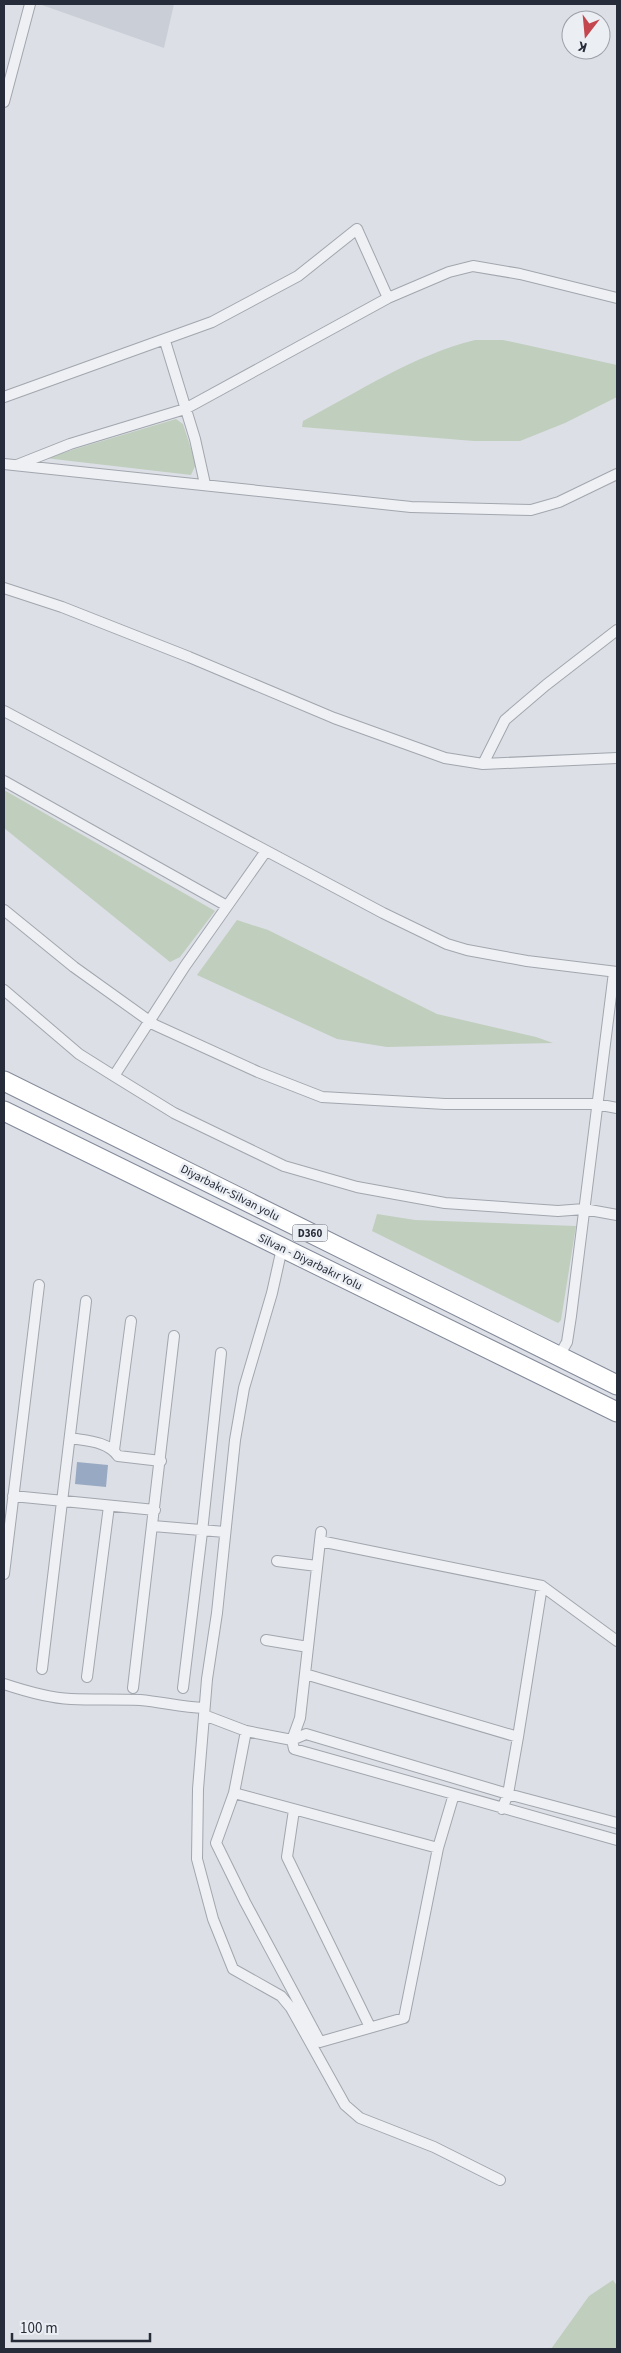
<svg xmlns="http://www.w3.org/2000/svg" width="621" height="2353" font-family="'Source Sans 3',sans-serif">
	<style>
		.built { fill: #caced6 }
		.green { fill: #c0cebd }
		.water { fill: #98aac3 }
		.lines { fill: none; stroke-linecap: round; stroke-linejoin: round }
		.street-casing { stroke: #a2a6ae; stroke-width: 12 }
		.highway-casing { stroke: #848b9b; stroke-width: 21 }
		.street { stroke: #eef0f4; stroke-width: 10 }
		.highway { stroke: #fff; stroke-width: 19 }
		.labels { text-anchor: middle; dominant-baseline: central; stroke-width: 5; stroke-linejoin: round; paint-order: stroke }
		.shield { fill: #ebeef3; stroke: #626672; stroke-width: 1 }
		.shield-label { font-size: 11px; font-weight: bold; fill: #272c3a }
		.street-label { font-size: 12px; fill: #272c3a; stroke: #ebeef3 }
	</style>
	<rect width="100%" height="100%" fill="#dcdfe5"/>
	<!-- built -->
	<path class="built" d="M 39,4 L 174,4 L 164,48 Z"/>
	<!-- green -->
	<path class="green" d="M 475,340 L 503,340 L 617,365 L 617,397 L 565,423 L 520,441 L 474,441 L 302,427 L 303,421 C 358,392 414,355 475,340 Z
		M 176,419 L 183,424 L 196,464 L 191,475 L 45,458 Z
		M 4,790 L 215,911 L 180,957 L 170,962 L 4,828 Z
		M 237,920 L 268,930 L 437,1014 L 536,1037 L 553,1043 L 387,1047 L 337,1039 L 197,975 Z
		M 377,1214 L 415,1220 L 576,1226 L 561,1320 L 558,1323 L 372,1231 Z
		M 613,2280 L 617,2286 L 617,2349 L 551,2349 L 589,2296 Z"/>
	<!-- water -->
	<path class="water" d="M 77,1462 L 108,1465 L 106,1487 L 75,1484 Z"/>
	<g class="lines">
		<!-- street casing -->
		<g class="street-casing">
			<path id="street" d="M 4,102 L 30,4
				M 165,341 L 195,439 L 205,484
				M 4,397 L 212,322 L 298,276 L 357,229 L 388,298
				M 4,464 L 411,507 L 531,510 L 559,502 L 617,474
				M 17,465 L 70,444 L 185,409 L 388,298 L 449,272 L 473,266 L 520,274 L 617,298
				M 4,588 L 62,607 L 189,657 L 334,718 L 445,758 L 483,764 L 617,758
				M 4,711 L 383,913 L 447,944 L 467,950 L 527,961 L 617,972
				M 483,764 L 505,720 L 546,685 L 617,630
				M 4,781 L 227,906
				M 4,910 L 74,967 L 155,1025 L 258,1072 L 322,1097 L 445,1104 L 596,1104 L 617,1108
				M 4,990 L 79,1054 L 114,1076 L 174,1113 L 284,1166 L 357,1187 L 445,1203 L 558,1211 L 584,1209 L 617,1215
				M 114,1076 L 185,966 L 266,851
				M 282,1248 L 272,1293 L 244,1388 L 235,1440 L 217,1613 L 207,1679 L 198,1789 L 197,1859 L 213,1919 L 233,1969 L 281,1996 L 291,2008 L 345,2105 L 360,2118 L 434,2147 L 500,2180
				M 559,1356 L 567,1342 L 571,1316 L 614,972
				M 70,1438 C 87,1441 107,1441 118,1456 L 161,1461
				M 114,1450 L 131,1321
				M 13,1496 L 155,1510
				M 153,1526 L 225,1532
				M 321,1532 L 300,1718 L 292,1740 L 294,1749 L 617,1840
				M 320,1541 L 542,1586 L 617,1641
				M 277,1561 L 317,1566
				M 4,1574 L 39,1285
				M 266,1640 L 308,1647
				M 42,1669 L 86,1301
				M 305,1674 L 518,1737
				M 87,1677 L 109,1506
				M 4,1684 C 25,1691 48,1698 71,1699 C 94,1700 117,1699 140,1700 C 162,1702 182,1707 204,1708
				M 133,1688 L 174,1336
				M 183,1688 L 202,1532 L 221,1353
				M 204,1715 L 246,1731 L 292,1740 L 306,1734 L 508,1794 L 617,1823
				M 246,1731 L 234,1793 L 216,1843 L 245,1902 L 320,2042 L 404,2018 L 438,1848 L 454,1794
				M 234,1793 L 438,1848
				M 502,1809 L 508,1794 L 518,1737 L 542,1586
				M 294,1810 L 287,1857 L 370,2027"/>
		</g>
		<!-- highway casing -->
		<g class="highway-casing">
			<path id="highway" d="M 4,1081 L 617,1385
				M 4,1111 L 617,1412"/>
		</g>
		<!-- street -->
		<use href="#street" class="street"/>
		<!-- highway -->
		<use href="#highway" class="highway"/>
	</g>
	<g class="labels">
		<!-- shield labels -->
		<rect class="shield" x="292.5" y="1224.5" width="35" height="17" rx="4"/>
		<g class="shield-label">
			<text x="310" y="1233">D360</text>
		</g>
		<!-- street labels -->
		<g class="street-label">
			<text transform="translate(230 1193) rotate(27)">Diyarbakır-Silvan yolu</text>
			<text transform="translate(310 1262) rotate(26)">Silvan - Diyarbakır Yolu</text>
		</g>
	</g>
	<!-- border -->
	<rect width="621" height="2353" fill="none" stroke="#272c3a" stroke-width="10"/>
	<!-- north arrow -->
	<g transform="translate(586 35) rotate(196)"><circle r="24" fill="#ebeef3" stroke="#9da0a9"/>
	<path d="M0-4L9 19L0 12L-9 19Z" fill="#c4474f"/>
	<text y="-8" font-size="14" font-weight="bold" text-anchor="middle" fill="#272c3a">K</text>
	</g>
	<!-- scale -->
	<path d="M12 2333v8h138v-8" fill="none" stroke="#272c3a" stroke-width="2.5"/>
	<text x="20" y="2333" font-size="15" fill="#272c3a" stroke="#ebeef3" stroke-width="4" paint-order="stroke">100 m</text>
</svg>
